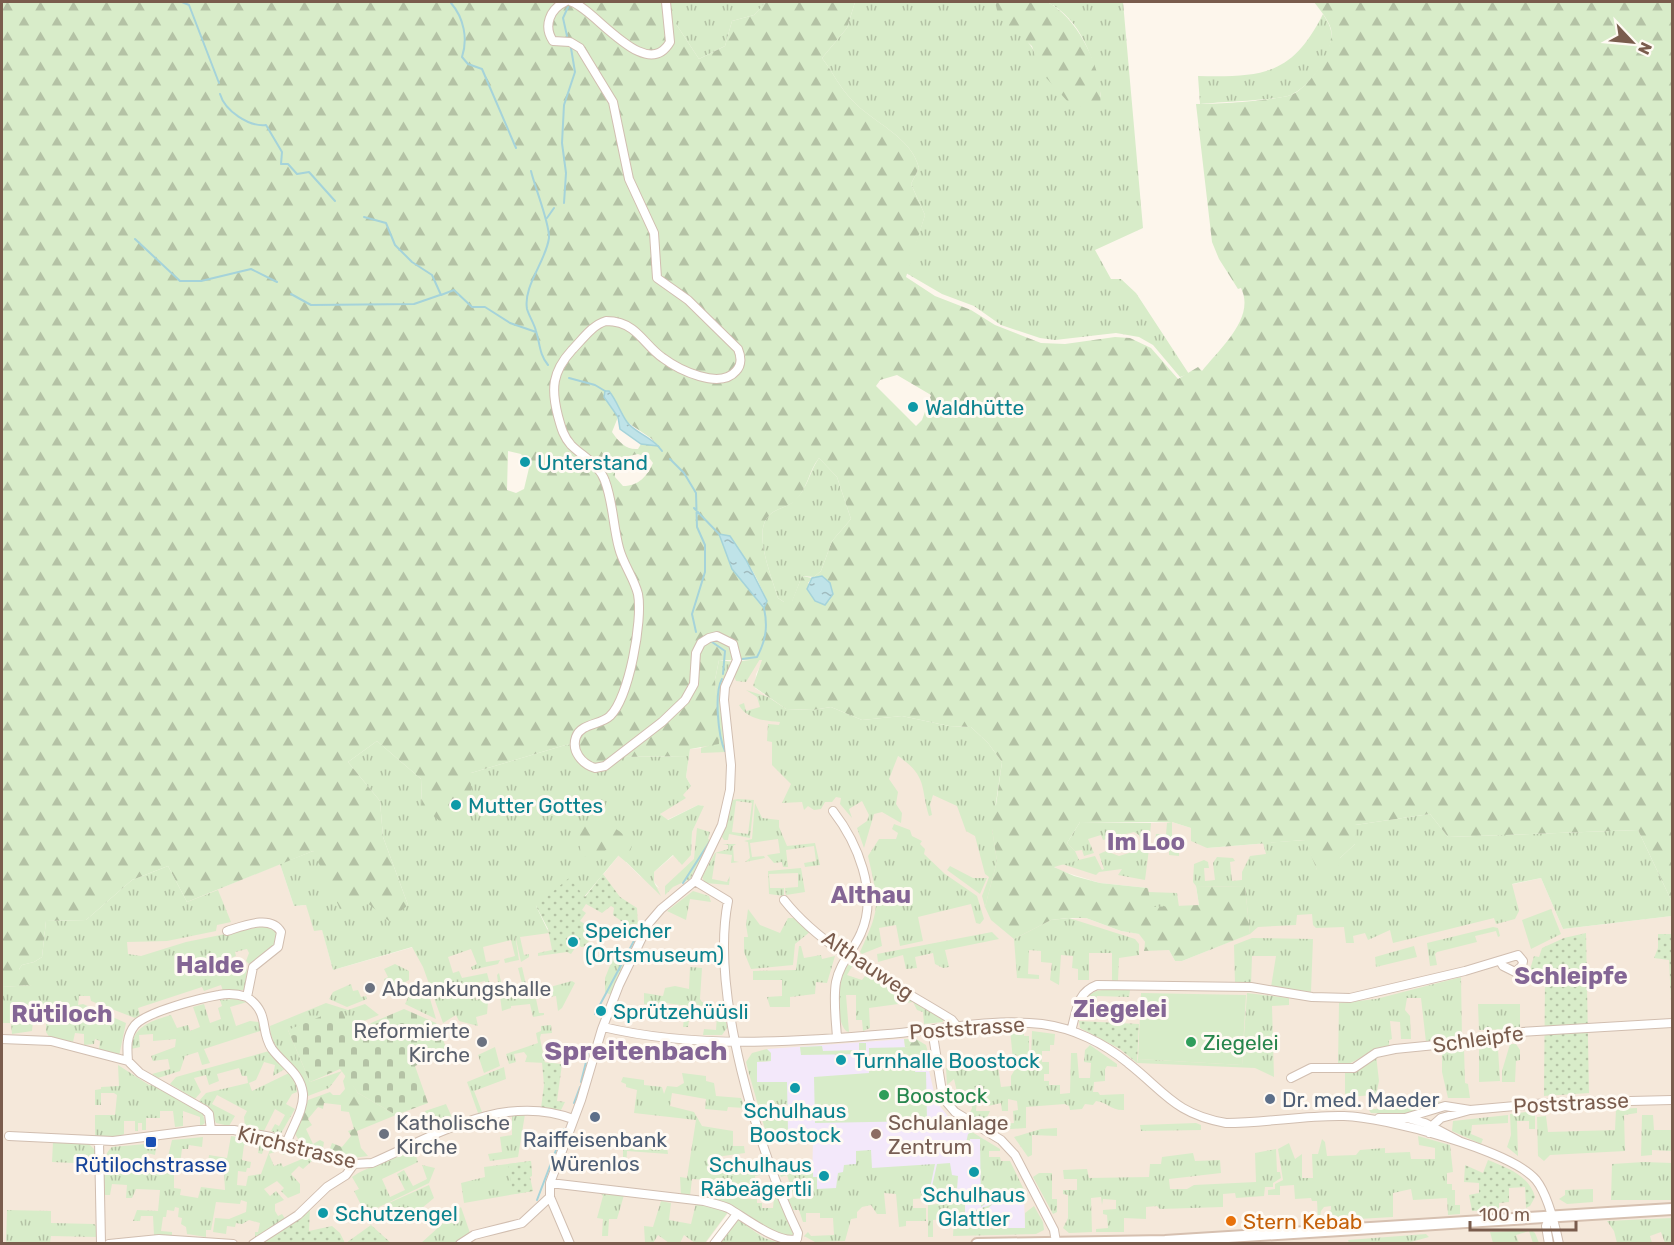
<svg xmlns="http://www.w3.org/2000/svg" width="1674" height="1245" font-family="Rubik,sans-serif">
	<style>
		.residential { fill: #f5e8da }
		.education { fill: #f3e8fa }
		.grass { fill: url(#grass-tufts); fill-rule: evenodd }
		.forest { fill: url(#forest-firs); fill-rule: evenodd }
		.cemetery { fill: url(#cemetery-stones) }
		.park { fill: url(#park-dots) }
		.pitch { fill: #d8ecc9 }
		.water { fill: url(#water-ripples); stroke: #a5d3da; stroke-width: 1.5 }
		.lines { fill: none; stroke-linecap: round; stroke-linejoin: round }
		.stream { stroke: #a5d3da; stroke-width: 2 }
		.street-casing { stroke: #d1beb0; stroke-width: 10 }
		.secondary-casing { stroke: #d6c0b0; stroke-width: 14 }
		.street { stroke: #fff; stroke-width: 8 }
		.secondary { stroke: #fff; stroke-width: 10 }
		.culture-dot { fill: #0f9aa8; stroke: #fffaf3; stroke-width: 2 }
		.worship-dot { fill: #6b7280; stroke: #fffaf3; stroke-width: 2 }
		.leisure-dot { fill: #2e9e5b; stroke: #fffaf3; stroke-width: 2 }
		.service-dot { fill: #5c6f8a; stroke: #fffaf3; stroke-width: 2 }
		.education-dot { fill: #8d6e63; stroke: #fffaf3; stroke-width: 2 }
		.transit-dot { fill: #1a4fb4; stroke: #fffaf3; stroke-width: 2 }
		.food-dot { fill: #e8710a; stroke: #fffaf3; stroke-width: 2 }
		.labels { text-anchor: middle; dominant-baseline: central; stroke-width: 6; stroke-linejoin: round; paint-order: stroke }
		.culture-label { font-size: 21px; fill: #0d838f; stroke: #fffaf3; text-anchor: start }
		.street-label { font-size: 21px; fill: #7a5c4d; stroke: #fffaf3 }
		.worship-label { font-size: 21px; fill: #5b616d; stroke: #fffaf3; text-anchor: start }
		.leisure-label { font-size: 21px; fill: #27864d; stroke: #fffaf3; text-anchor: start }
		.service-label { font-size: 21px; fill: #4e5e75; stroke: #fffaf3; text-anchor: start }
		.education-label { font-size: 21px; fill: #785e54; stroke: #fffaf3; text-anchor: start }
		.transit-label { font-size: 21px; fill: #164399; stroke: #fffaf3 }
		.food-label { font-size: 21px; fill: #c56008; stroke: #fffaf3; text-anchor: start }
		.quarter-label { font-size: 24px; font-weight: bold; fill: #846695; stroke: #fffaf3 }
		.district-label { font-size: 27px; font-weight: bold; fill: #846695; stroke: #fffaf3 }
	</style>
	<defs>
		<pattern id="grass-tufts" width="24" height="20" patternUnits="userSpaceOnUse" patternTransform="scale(1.5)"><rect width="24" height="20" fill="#d8ecc9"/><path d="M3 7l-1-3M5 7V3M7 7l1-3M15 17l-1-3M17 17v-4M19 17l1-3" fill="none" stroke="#b4c2a5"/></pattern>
		<pattern id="forest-firs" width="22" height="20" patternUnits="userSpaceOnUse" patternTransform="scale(1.5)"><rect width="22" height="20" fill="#d8ecc9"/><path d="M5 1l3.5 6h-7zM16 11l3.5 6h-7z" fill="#b4c2a5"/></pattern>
		<pattern id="cemetery-stones" width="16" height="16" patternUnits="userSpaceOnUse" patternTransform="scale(1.5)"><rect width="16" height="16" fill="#d8ecc9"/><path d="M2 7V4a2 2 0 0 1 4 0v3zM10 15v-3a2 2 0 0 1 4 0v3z" fill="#b4c2a5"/></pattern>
		<pattern id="park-dots" width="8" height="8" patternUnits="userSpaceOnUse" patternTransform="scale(1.5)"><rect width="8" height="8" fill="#d8ecc9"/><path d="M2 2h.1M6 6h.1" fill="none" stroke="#b4c2a5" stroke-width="1.8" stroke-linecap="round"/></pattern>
		<pattern id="water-ripples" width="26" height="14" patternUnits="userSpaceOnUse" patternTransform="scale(1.5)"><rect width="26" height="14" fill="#bfe3e8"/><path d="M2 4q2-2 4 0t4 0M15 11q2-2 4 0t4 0" fill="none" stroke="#a0bbbe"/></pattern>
	</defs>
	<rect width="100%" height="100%" fill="#fdf6ec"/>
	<!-- residential -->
	<path class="residential" d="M 760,659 L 763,661 L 756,674 L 755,688 L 786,709 L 885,753 L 898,756 L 982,812 L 1051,920 L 1086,918 L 1121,931 L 1140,934 L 1145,942 L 1169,950 L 1175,961 L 1182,961 L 1249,934 L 1196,886 L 1199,905 L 1179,907 L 1148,899 L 1148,888 L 1100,883 L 1061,871 L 1053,866 L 1078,860 L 1067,843 L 1129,824 L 1172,822 L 1191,828 L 1207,848 L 1306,840 L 1377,914 L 1541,878 L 1563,929 L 1672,916 L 1672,1243 L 780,1244 L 764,1238 L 728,1213 L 705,1244 L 2,1244 L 2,987 L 32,985 L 187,902 L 280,864 L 294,906 L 306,905 L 322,929 L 333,970 L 431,942 L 474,942 L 548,929 L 569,878 L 585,897 L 619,855 L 640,876 L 659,888 L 654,882 L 654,872 L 674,855 L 691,855 L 692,832 L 703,806 L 698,805 L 667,820 L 660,814 L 691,786 L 686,777 L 690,749 L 701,748 L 715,711 L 715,680 L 734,662 Z"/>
	<!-- education -->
	<path class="education" d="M 904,1039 L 905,1047 L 927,1062 L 936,1101 L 954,1124 L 984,1139 L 987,1193 L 1024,1195 L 1025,1228 L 953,1228 L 954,1218 L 946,1217 L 947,1201 L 929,1191 L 817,1189 L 812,1177 L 813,1142 L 769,1143 L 767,1135 L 788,1134 L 786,1082 L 757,1082 L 757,1062 L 771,1061 L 767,1049 Z"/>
	<!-- grass -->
	<path class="grass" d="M 676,2 L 766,2 L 754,15 L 732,21 L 725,46 L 699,59 L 676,24 Z
		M 855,2 L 995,2 C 1001,26 1028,33 1036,56 L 1101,97 C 1096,62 1081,18 1047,2 L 1123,2 L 1143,228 L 1095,250 L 1111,279 L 1121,279 L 1136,293 L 1189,374 L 1180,377 L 1153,345 L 1139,337 L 1116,333 L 1055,340 L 1040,338 L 1001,325 L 974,306 L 942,294 L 906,273 L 925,215 L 911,184 L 919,168 C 911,136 873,123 852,100 C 840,88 832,71 822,58 L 847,28 Z
		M 1323,14 C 1326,19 1330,25 1331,31 C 1334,54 1311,85 1291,95 C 1279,100 1217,102 1200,104 L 1198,76 C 1262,77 1292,76 1323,14 Z
		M 819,458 L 837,477 L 851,519 L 832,541 L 821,571 L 814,577 L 802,576 L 792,602 L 784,602 L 778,598 C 772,578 754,535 767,518 C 774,508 787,508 794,501 C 808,489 809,472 819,458 Z
		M 760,659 L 746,682 L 736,681 L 734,676 L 741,661 Z
		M 719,660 L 734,662 L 724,681 L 726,752 L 701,753 L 701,748 L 718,743 L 715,680 Z
		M 746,690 L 768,697 L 786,709 L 813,710 L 831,707 L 862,720 L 902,716 L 949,726 L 971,727 L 988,743 L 1002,762 L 992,829 L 997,861 L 985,907 L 982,896 L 989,877 L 985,874 L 975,836 L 966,831 L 957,806 L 933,795 L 930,805 L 932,815 L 929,816 C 920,786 928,777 898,756 L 889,779 L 898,792 L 896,804 L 902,813 L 901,823 L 882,812 L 874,814 L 864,848 L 857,828 L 867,821 L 869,815 L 862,801 L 849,809 L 852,818 L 840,804 L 841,798 L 836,797 L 832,802 L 825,802 L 821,809 L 814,810 L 808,806 L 804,810 L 802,802 L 782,803 L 791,784 L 772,765 L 772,742 L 767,741 L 768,724 L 779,725 L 780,722 C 765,721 746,719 739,705 L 744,703 L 746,711 L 760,707 L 757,697 Z
		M 377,741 L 421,779 L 422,806 L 471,811 L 471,773 L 562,746 L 575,743 L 621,757 L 689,756 L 686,777 L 691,786 L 683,795 L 686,798 L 660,814 L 668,820 L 698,805 L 704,806 L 692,832 L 691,855 L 682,865 L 673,855 L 654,872 L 654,882 L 661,896 L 619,855 L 584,897 L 536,906 L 549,933 L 520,937 L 524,955 L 529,954 L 529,957 L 521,962 L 515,935 L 519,960 L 505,963 L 504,959 L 515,956 L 511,940 L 483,947 L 486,962 L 500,960 L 498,964 L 472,970 L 471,967 L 477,964 L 471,949 L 448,957 L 453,973 L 459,971 L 462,978 L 487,973 L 492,992 L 487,993 L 485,981 L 472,984 L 476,1000 L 483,998 L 488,1002 L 487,1014 L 476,1017 L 478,1026 L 459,1021 L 456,1015 L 443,1023 L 423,967 L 412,947 L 333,970 L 322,930 L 314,931 L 306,905 L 294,906 L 280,864 L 313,851 L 364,900 L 408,905 L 383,837 L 380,801 L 348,762 Z
		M 738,799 L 754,800 L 750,838 L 729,834 L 728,840 L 724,840 L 722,837 L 732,800 ZM 736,801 L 752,803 L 748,834 L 732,832 Z
		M 755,803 L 762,818 L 779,820 L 779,827 L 787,846 L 815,843 L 820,865 L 805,867 L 804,863 L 816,861 L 814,846 L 786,850 L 788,867 L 783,867 L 782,862 L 774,863 L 767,855 L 780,853 L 778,839 L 750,843 L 752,857 L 764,856 L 765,858 L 745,862 L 750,858 L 748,842 L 744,841 L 752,839 Z
		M 1430,814 L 1448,837 L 1638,830 L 1672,902 L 1672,916 L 1563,929 L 1541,878 L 1512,884 L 1519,911 L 1515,919 L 1496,924 L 1494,918 L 1393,943 L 1390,930 L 1368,940 L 1365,933 L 1353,936 L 1354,943 L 1346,943 L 1344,927 L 1316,928 L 1313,925 L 1312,914 L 1297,915 L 1296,925 L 1258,927 L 1250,934 L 1245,887 L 1196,886 L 1193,882 L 1194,864 L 1204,860 L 1208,862 L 1209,868 L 1204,868 L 1205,881 L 1215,880 L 1213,863 L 1217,857 L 1233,858 L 1235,861 L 1230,862 L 1232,881 L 1242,880 L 1242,872 L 1250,856 L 1266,854 L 1263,843 L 1306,840 L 1317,870 L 1340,858 L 1355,844 L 1355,825 Z
		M 1080,822 L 1151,823 L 1149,847 L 1143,847 L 1139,835 L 1134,832 L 1103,840 L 1101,835 L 1088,839 L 1094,853 L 1084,856 L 1082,850 L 1075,851 L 1067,843 Z
		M 1172,822 L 1172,842 L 1186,842 L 1186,846 L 1179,846 L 1179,856 L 1169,855 L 1169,849 L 1154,850 L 1156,834 L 1166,834 L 1167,823 Z
		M 894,824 L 910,830 L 912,836 L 922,841 L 920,844 L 925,849 L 924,854 L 945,874 L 977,896 L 984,919 L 980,924 L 976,923 L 971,904 L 918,917 L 923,941 L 900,946 L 896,925 L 879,928 L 882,946 L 862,954 L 860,952 C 881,907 879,904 868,856 L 879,839 L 896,839 L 898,833 L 892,829 Z
		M 697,828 L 710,832 L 708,839 L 712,841 L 690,879 L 673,887 L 665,895 L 665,886 L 694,859 Z
		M 722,844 L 736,844 L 733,846 L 734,861 L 739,862 L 731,863 L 732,855 L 716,853 L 712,879 L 727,882 L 730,876 L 729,885 L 705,883 L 702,877 L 715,853 L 728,849 L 728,845 Z
		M 1142,849 L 1149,849 L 1145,880 L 1118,875 L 1122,869 L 1099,872 L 1096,875 L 1062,864 L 1095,856 L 1102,870 L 1104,869 L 1099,854 L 1106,851 L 1119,856 Z
		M 168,866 L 187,902 L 218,890 L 231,922 L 217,925 L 216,931 L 167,941 L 127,942 L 128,954 L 141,956 L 186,942 L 270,925 L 278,935 L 275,944 L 250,965 L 246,961 L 249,953 L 247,949 L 235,952 L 236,956 L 226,960 L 228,964 L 242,964 L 247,970 L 244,990 L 223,991 L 221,985 L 204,991 L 202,987 L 138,1008 L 140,1016 L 135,1018 L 91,1001 L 90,996 L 79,996 L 78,1005 L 83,1004 L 126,1023 L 119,1056 L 99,1049 L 100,1041 L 95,1039 L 94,1044 L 84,1045 L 84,1034 L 75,1033 L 73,1042 L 50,1038 L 46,1032 L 46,1023 L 33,1021 L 32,1031 L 12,1034 L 11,1023 L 2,1023 L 2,987 L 32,985 L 19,969 L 22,965 L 34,962 L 42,957 L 46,921 L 86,920 L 132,880 Z
		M 950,866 L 973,878 L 987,878 L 980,894 L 947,870 Z
		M 801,868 L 805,892 L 786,895 L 785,888 L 798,887 L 798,873 L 769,874 L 770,888 L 784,888 L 784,896 L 769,894 L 768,871 Z
		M 693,891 L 709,896 L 711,902 L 690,899 L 686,920 L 667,911 Z
		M 1148,892 L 1177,893 L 1179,907 L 1150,907 Z
		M 748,909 L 760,925 L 780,933 L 788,918 L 795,918 L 811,931 L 795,944 L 793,965 L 751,969 L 744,952 L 744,937 L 748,937 L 746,925 Z
		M 1551,909 L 1561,934 L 1531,949 L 1522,920 Z
		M 1069,918 L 1135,939 L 1139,944 L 1139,955 L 1119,958 L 1118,981 L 1112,981 L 1112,953 L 1089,953 L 1089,980 L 1078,980 L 1078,969 L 1072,968 L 1073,956 L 1061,955 L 1059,985 L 1050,980 L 1052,963 L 1041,962 L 1041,951 L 1029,950 L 1028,974 L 1039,975 L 1039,979 L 1017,978 L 1014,939 L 1051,920 Z
		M 1493,927 L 1498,928 L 1500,936 L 1498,937 L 1496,931 L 1475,936 L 1477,942 L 1437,952 L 1435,954 L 1437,965 L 1430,966 L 1427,943 Z
		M 992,932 L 999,939 L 945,950 L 949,967 L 943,968 L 935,964 L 933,953 L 915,957 L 917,968 L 906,969 L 903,955 L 878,962 L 877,954 Z
		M 1252,938 L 1313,939 L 1311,992 L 1271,987 L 1276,956 L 1252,956 L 1251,985 L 1235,984 L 1234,945 Z
		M 799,946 L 801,946 L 804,958 L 821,955 L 822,959 L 835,956 L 827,983 L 816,982 L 815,994 L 790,997 L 790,1007 L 770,1007 L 767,997 L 782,996 L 782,980 L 753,980 L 753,971 L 796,970 Z
		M 1414,946 L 1417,957 L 1376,967 L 1375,957 Z
		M 613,958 L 624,966 L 611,995 L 605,992 L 605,978 Z
		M 851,962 L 853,965 L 847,975 L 862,980 L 869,971 L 943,1019 L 943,1022 L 924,1024 L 923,1012 L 917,1010 L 913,1002 L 869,1008 L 870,1028 L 863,1031 L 862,1020 L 856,1020 L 856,995 L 846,995 L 849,1032 L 846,1031 C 834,1019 837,973 851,962 Z
		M 395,964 L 409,971 L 409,980 L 388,991 L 384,979 L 388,977 L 384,969 Z
		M 522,967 L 528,993 L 572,981 L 575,983 L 562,1008 L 558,1011 L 556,996 L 536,999 L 539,1013 L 544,1013 L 544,1015 L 533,1017 L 530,1004 L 511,1006 L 511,1008 L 502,1011 L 497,975 L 499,973 L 504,994 L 524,991 L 518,968 Z
		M 690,967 L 702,968 L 700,999 L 702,1002 L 721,1006 L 722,1021 L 726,1021 L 727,1028 L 722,1035 L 703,1035 L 704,1029 L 716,1030 L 717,1016 L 690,1013 L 688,1027 L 683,1027 L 685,1010 L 681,1005 L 665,1003 L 665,1007 L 644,1004 L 644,993 L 663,996 L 665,988 L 675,986 L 689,989 Z
		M 1461,977 L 1462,1039 L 1426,1042 L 1421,998 L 1407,998 L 1405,1010 L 1410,1016 L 1411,1039 L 1401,1039 L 1400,1022 L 1390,1021 L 1392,1039 L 1389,1040 L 1389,1047 C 1363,1048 1359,1066 1338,1065 L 1339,1003 L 1376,999 Z
		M 351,984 L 353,991 L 358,990 L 361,997 L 366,996 L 367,999 L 347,1007 L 329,999 L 333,992 Z
		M 415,984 L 426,985 L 436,1019 L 405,1004 Z
		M 1102,990 L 1130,990 L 1129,997 L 1097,996 L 1096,1000 L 1087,1000 L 1085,1017 L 1080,1016 C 1083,1002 1086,992 1102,990 Z
		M 1247,993 L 1289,998 L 1289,1005 L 1272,1006 L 1274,1077 L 1255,1068 L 1137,1063 L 1138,1059 L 1242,1065 Z
		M 234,999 L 247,1002 L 230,1007 L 236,1026 L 250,1021 L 259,1022 L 260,1031 L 204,1049 L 210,1063 L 202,1065 L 198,1052 L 185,1056 L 180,1071 L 158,1078 L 152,1074 L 170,1069 L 168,1059 L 153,1061 L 151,1056 L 175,1047 L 176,1039 L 153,1041 L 153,1034 L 139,1035 L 140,1047 L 131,1049 C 133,1026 151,1021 171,1015 L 177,1028 L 188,1025 L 190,1031 L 200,1027 L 193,1007 L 204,1004 L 210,1023 L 221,1019 L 218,1008 L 222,1006 L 220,1000 Z
		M 326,1003 L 348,1010 L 365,1004 L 379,1015 L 364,1021 L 358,1034 L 351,1031 L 288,1030 L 310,1082 L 342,1071 L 329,1088 L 308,1096 C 305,1067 270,1056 270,1026 Z
		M 1478,1004 L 1520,1004 L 1520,1029 L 1479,1030 Z
		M 551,1025 L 552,1033 L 541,1034 L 540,1038 L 545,1063 L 525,1062 L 527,1056 L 524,1052 L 514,1054 L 516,1062 L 509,1064 L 506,1054 L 538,1043 L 536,1033 L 541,1031 L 541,1026 Z
		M 1010,1029 L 1024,1031 L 1024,1036 L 1029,1036 L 1029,1055 L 1016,1057 L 1018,1067 L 1027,1066 L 1031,1061 L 1032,1031 L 1055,1034 L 1054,1045 L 1050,1045 L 1050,1051 L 1042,1051 L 1042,1062 L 1049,1062 L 1049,1074 L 1044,1074 L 1044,1081 L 1049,1081 L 1049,1085 L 1060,1085 L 1060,1094 L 1070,1093 L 1071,1053 L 1077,1053 L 1079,1078 L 1090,1078 L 1091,1063 L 1084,1062 L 1085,1050 L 1090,1045 L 1117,1064 L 1117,1067 L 1107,1066 L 1105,1069 L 1105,1081 L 1094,1082 L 1093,1092 L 1098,1092 L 1100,1095 L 1124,1094 L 1124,1110 C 1112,1111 1107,1102 1096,1101 L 1093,1105 L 1085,1104 L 1082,1109 L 1070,1110 L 1069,1106 L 1065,1104 L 1026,1107 L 1026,1128 L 996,1130 L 986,1125 L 989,1117 L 1005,1117 L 1003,1124 L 1014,1123 L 1013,1111 L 1018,1110 L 1017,1101 L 1008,1099 L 1008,1111 L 1002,1111 L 1001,1103 L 988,1106 L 987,1101 L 977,1101 L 976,1111 L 990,1111 L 984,1124 L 969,1115 L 972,1108 L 971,1096 L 958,1096 L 954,1079 L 947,1085 L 946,1068 L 969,1068 L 971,1064 L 986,1064 L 990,1057 L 998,1054 L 1001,1067 L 998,1067 L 1001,1087 L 1011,1086 L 1011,1076 L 1014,1071 Z
		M 859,1043 L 866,1043 L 866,1054 L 801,1055 L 800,1047 L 822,1046 L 823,1051 L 859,1050 Z
		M 1479,1044 L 1498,1049 L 1500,1081 L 1479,1082 Z
		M 1510,1044 L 1516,1044 L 1520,1050 L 1520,1060 L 1516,1061 L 1515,1082 L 1502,1082 L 1502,1071 Z
		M 495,1047 L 500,1066 L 484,1073 L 478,1055 Z
		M 1458,1047 L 1464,1048 L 1465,1083 L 1468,1084 L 1470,1098 L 1448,1098 L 1442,1072 L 1442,1048 Z
		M 767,1049 L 771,1053 L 771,1061 L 757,1062 L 757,1082 L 787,1082 L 788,1134 L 766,1133 L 748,1070 L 746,1062 L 752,1053 Z
		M 269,1051 L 285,1069 L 273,1076 L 275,1065 L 264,1062 L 256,1080 L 249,1083 L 252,1091 L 289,1073 L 295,1080 L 297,1092 L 292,1094 L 286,1104 L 295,1109 L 280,1135 L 271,1131 L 275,1124 L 279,1126 L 285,1115 L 275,1109 L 263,1133 L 245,1128 L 244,1117 L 247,1111 L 217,1095 L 212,1104 L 235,1116 L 229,1126 L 216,1123 L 209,1107 L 199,1101 L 206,1093 L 248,1083 L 247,1076 L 242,1076 L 239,1068 L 217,1074 L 219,1081 L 209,1085 L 206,1075 L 194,1078 L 201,1092 L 195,1099 L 170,1084 L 176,1077 Z
		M 1376,1055 L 1379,1081 L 1376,1095 L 1345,1097 L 1345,1070 Z
		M 118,1065 L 149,1085 L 156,1086 L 203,1114 L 205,1123 L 200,1127 L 200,1117 L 183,1111 L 183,1126 L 175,1127 L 173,1111 L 160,1111 L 160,1118 L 146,1118 L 146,1130 L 142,1130 L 142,1123 L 138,1123 L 138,1131 L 135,1131 L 135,1121 L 124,1121 L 124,1134 L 119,1137 L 95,1138 L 95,1115 L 115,1115 L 117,1095 L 114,1093 L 101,1093 L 101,1105 L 95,1105 L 95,1090 L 101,1089 L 101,1087 L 119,1086 Z
		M 504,1067 L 506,1079 L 474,1091 L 482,1112 L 478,1113 L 467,1082 Z
		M 682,1073 L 706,1076 L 706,1081 L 714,1083 L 716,1096 L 741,1098 L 745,1108 L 728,1107 L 727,1111 L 705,1109 L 706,1099 L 672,1093 L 670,1106 L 694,1112 L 702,1126 L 733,1131 L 733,1146 L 744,1146 L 745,1153 L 716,1157 L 716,1174 L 744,1168 L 769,1167 L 771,1173 L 755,1176 L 756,1192 L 745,1194 L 745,1199 L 757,1199 L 757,1203 L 762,1203 L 762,1208 L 773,1208 L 774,1197 L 779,1195 L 794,1236 L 783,1237 L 715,1200 L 717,1184 L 710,1183 L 710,1180 L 692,1179 L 690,1196 L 681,1195 L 680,1177 L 687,1178 L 696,1120 L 634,1113 L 637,1090 L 626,1087 L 626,1084 L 621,1082 L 623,1077 L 644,1080 L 644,1085 L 662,1087 L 664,1094 L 667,1086 L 677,1087 L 684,1083 Z
		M 1446,1102 L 1405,1114 L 1371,1113 L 1369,1110 L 1408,1103 Z
		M 446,1104 L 454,1122 L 430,1129 L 425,1111 Z
		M 1637,1108 L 1637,1113 L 1624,1115 L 1625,1151 L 1550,1155 L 1544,1161 L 1538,1156 L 1537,1117 L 1546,1116 L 1548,1132 L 1615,1130 L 1616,1109 Z
		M 1535,1111 L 1535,1129 L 1529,1129 L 1529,1121 L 1517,1121 L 1518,1156 L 1507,1147 L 1511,1135 L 1510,1114 Z
		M 519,1113 L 525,1114 L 518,1157 L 490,1161 L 488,1154 L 502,1152 L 500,1137 L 512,1135 L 512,1115 Z
		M 1508,1115 L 1508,1123 L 1472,1125 L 1471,1134 L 1483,1139 L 1481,1144 L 1452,1131 L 1453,1121 Z
		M 1642,1115 L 1653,1115 L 1654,1130 L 1672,1130 L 1672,1151 L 1652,1150 L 1652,1155 L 1641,1156 Z
		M 1196,1123 L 1201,1125 L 1201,1130 L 1141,1131 L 1140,1125 Z
		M 1057,1128 L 1057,1146 L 1057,1136 L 1032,1135 L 1032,1155 L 1028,1157 L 1014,1137 L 1041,1129 Z
		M 972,1132 L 1000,1149 L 1000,1151 L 989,1151 L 989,1157 L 1000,1157 L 1001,1161 L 1010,1161 L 1026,1194 L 987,1193 L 988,1202 L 981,1207 L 980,1139 L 970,1139 L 970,1143 L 966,1143 L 968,1134 Z
		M 231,1136 L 266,1142 L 262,1154 L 258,1153 L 259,1147 L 244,1145 L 242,1160 L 251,1162 L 250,1168 L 247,1168 L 246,1172 L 238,1171 L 237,1185 L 246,1186 L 248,1176 L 261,1174 L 272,1144 L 292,1150 L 283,1155 L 280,1150 L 269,1154 L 274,1166 L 281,1163 L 283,1167 L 309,1156 L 313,1160 L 303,1169 L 299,1166 L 291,1174 L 300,1184 L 300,1193 L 288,1198 L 281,1191 L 284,1188 L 277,1181 L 264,1189 L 270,1196 L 276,1191 L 284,1200 L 275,1204 L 275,1211 L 278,1216 L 282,1214 L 286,1220 L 255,1240 L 255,1232 L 258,1232 L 260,1223 L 249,1220 L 242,1224 L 236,1223 L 235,1227 L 227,1226 L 226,1234 L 213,1232 L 215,1218 L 229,1219 L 246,1212 L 247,1202 L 241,1200 L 240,1204 L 216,1202 L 211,1230 L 206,1230 L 206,1237 L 187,1234 L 186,1227 L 181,1224 L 182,1218 L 178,1217 L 179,1208 L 175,1207 L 174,1211 L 167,1210 L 166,1217 L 163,1217 L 161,1231 L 172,1232 L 172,1235 L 154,1235 L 153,1216 L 141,1216 L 140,1221 L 133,1221 L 137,1210 L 158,1211 L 160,1190 L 136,1189 L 132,1198 L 126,1198 L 127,1185 L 112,1184 L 110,1195 L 105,1195 C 105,1180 99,1158 112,1147 L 157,1143 L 155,1155 L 147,1153 L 142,1172 L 164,1173 L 172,1140 L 203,1137 L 202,1147 L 189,1145 L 188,1149 L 182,1149 L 180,1164 L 196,1167 L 195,1174 L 174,1170 L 174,1188 L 181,1189 L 180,1195 L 198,1198 L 201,1187 L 225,1190 L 224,1171 L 207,1169 L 209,1155 L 227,1158 Z
		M 1418,1136 L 1450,1145 L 1453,1172 L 1447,1173 L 1447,1184 L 1452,1184 L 1452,1190 L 1455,1190 L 1455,1205 L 1460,1205 L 1460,1214 L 1448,1215 L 1447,1198 L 1413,1200 L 1411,1189 L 1393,1193 L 1393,1217 L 1324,1221 L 1325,1213 L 1331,1210 L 1331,1206 L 1324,1207 L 1321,1211 L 1319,1222 L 1311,1223 L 1312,1220 L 1318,1219 L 1317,1201 L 1312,1201 L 1311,1198 L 1295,1199 L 1294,1185 L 1280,1186 L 1280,1195 L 1268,1195 L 1268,1190 L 1275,1189 L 1275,1184 L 1283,1180 L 1278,1149 L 1289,1143 L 1295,1159 L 1302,1154 L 1302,1178 L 1313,1178 L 1312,1154 L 1318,1154 L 1322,1139 L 1325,1142 L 1327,1156 L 1356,1155 L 1360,1150 L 1385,1148 L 1385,1153 L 1410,1152 L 1411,1159 L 1435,1159 L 1435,1148 L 1419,1145 Z
		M 53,1142 L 89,1144 L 95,1150 L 96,1164 L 52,1162 Z
		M 623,1143 L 667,1147 L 668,1154 L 627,1151 L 626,1168 L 623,1168 Z
		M 1276,1149 L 1277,1172 L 1280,1172 L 1281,1178 L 1273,1183 L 1273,1187 L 1265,1187 L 1264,1196 L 1236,1198 L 1235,1193 L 1223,1194 L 1223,1207 L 1160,1209 L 1157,1206 L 1146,1207 L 1146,1219 L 1124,1218 L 1124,1232 L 1096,1232 L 1096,1229 L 1108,1228 L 1107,1215 L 1103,1214 L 1103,1210 L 1116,1209 L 1116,1200 L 1103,1199 L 1102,1205 L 1101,1197 L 1091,1198 L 1092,1232 L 1069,1233 L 1063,1228 L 1068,1218 L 1068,1195 L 1063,1194 L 1063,1190 L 1077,1190 L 1077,1179 L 1064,1179 L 1063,1170 L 1087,1169 L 1089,1178 L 1149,1177 L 1150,1164 L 1161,1164 L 1162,1157 L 1193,1153 L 1195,1161 L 1220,1160 L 1221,1173 L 1169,1179 L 1170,1189 L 1187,1189 L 1194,1185 L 1256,1182 L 1255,1153 Z
		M 414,1150 L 418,1162 L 382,1179 L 390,1197 L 405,1190 L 397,1174 L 404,1170 L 413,1186 L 427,1179 L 422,1165 L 435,1168 L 429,1183 L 375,1209 L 375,1212 L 388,1204 L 390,1208 L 378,1219 L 372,1220 L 371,1225 L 354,1191 L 359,1189 L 352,1177 C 366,1167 396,1159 414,1150 Z
		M 871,1150 L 872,1168 L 935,1164 L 928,1198 L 913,1199 L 913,1208 L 926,1208 L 926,1221 L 906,1221 L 906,1226 L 899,1227 L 896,1194 L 884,1193 L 886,1214 L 877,1214 L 871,1205 L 862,1207 L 857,1212 L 857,1218 L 851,1219 L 845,1241 L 815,1242 L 804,1236 L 808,1232 L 811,1236 L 834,1235 L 833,1218 L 820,1218 L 820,1213 L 806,1213 L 806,1222 L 803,1222 L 799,1210 L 793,1210 L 788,1199 L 794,1197 L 787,1175 L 781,1177 L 776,1162 L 813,1162 L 813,1177 L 817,1177 L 817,1189 L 836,1188 L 838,1173 L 843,1172 L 844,1165 L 856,1164 L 856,1151 Z
		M 531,1161 L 532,1176 L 519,1166 L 533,1191 L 464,1203 L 461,1183 L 485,1177 L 484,1167 Z
		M 1644,1162 L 1672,1163 L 1672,1200 L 1611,1200 L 1612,1164 Z
		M 950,1163 L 952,1175 L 958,1176 L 956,1202 L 965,1202 L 965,1214 L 993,1204 L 988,1208 L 989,1228 L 1025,1228 L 1025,1213 L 1034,1206 L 1043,1222 L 1044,1230 L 1036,1234 L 953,1236 L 954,1218 L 933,1220 L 933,1237 L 928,1237 L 928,1205 L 947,1203 L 938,1196 L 930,1195 L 937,1164 Z
		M 1039,1173 L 1052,1173 L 1052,1199 L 1057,1199 L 1057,1212 L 1053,1214 L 1033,1177 Z
		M 429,1185 L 434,1198 L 404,1223 L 389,1203 Z
		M 1593,1189 L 1593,1202 L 1567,1204 L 1559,1199 L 1565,1195 L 1565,1190 Z
		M 600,1192 L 624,1195 L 617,1219 L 609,1219 L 608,1236 L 602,1236 L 603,1219 L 597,1218 L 603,1196 Z
		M 661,1201 L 671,1203 L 669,1220 L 691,1224 L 696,1203 L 728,1212 L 705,1243 L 695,1243 L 684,1235 L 680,1243 L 669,1243 L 658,1235 L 653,1243 L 645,1243 L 644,1226 L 653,1227 Z
		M 461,1207 L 470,1233 L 455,1243 L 420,1244 Z
		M 7,1210 L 51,1211 L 51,1223 L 94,1224 L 97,1226 L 97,1237 L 51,1236 L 50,1243 L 6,1244 Z
		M 1672,1218 L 1672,1243 L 1665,1243 L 1661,1232 L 1650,1236 L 1652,1243 L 1617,1243 L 1614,1231 L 1607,1221 Z
		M 737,1219 L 764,1238 L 780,1243 L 718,1244 Z
		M 1531,1230 L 1535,1233 L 1539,1243 L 1533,1243 L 1529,1231 L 1516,1235 L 1519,1243 L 1493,1243 L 1490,1232 Z
		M 1426,1234 L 1429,1237 L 1407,1243 L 1349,1243 L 1348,1240 Z"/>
	<!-- forest -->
	<path class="forest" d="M 2,2 L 676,2 L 676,24 L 699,59 L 725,46 L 732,21 L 754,15 L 766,2 L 855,2 L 847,28 L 822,58 C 832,71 840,88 852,100 C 873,123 911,136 919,168 L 911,184 L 925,215 L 906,277 L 935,296 L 971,310 L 995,325 L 1041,343 L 1065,344 L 1115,337 L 1130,338 L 1151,348 L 1178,379 L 1198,367 L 1202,371 C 1219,349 1256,318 1241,288 L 1238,289 L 1219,259 L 1212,242 L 1196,104 C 1220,104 1265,101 1288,96 C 1308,91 1335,50 1331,29 C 1328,19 1320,10 1314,2 L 1672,2 L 1672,902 L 1638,830 L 1448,837 L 1430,814 L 1355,825 L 1355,844 L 1340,858 L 1337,871 L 1317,870 L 1305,840 L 1207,848 L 1191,841 L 1191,828 L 1172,822 L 1080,822 L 1067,843 L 1075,851 L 1079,860 L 1054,867 L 1074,876 L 1100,883 L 1148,888 L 1151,907 L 1199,905 L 1196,886 L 1245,887 L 1250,934 L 1182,961 L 1175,961 L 1169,950 L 1144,951 L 1145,942 L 1139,934 L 1121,931 L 1086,918 L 1068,918 L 1051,920 L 1014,939 L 991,920 L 985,907 L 997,861 L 992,829 L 982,812 L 996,805 L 1002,762 L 988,743 L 971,727 L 949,726 L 902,716 L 862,720 L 831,707 L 813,710 L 786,709 L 753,686 L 762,660 L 719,660 L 715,680 L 719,744 L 690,749 L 689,756 L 621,757 L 605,766 L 586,765 L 575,743 L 562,746 L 471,773 L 471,811 L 443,824 L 422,806 L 421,779 L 377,741 L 348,762 L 380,801 L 383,837 L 408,905 L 389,921 L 364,900 L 340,909 L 313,851 L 187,902 L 168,866 L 132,880 L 86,920 L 46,921 L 42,957 L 34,962 L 22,965 L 19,969 L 32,978 L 32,985 L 2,987 ZM 897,375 L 931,395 L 922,420 L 916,426 L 876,386 L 880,380 ZM 609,392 L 627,422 L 652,439 L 657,446 L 641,444 L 638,449 C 626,450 619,442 612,432 L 618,417 L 604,397 ZM 508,451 L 521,454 L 529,468 L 524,489 L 516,493 L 507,490 ZM 638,454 L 650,459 L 653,463 C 647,476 639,486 623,486 L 615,477 L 615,468 L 629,456 ZM 819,458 L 837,477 L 851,519 L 832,541 L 821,571 L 814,577 C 829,577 836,588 829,601 L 808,583 L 812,578 L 802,576 L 792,601 L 784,602 L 778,598 C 772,578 754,535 767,518 C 774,508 787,508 795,501 C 808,488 808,472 819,458 ZM 719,534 C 746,554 754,571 767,601 L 764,608 L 732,569 Z
		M 995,2 L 1047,2 C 1077,16 1105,72 1100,104 L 1089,109 L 1069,103 L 1040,71 L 1032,46 L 1005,23 L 998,14 Z
		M 591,820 C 609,823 623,830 632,846 L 626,862 L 613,851 L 606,850 L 594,860 L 581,855 L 577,825 Z
		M 904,1039 L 916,1039 L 926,1045 L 931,1064 L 927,1069 L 927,1062 L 914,1062 L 914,1047 L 905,1047 Z
		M 346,1075 L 358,1093 L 396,1115 L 357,1131 L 361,1148 L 368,1156 L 353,1158 L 329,1151 L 332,1143 L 342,1147 L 351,1136 L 348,1131 L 354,1129 L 349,1112 L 341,1111 L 341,1105 L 324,1103 L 323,1109 L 318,1107 L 308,1119 L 312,1125 L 306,1129 L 313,1144 L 320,1140 L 324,1142 L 323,1148 C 312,1146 297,1144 295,1132 L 308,1100 L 330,1092 L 333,1095 L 340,1095 L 345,1089 L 343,1081 Z"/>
	<!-- cemetery -->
	<path class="cemetery" d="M 341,1008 L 351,1031 L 362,1036 L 371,1023 L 404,1009 L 436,1023 L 446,1047 L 443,1053 L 415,1066 L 428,1103 L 396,1115 L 358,1093 L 340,1069 L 310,1082 L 288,1030 Z"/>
	<!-- park -->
	<path class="park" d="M 603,874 L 620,897 L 637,908 L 638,925 L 635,931 L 613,915 L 614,908 L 611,906 L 602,913 L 586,904 L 582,910 L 586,913 L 580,921 L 590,927 L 588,930 L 593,936 L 584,947 L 581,947 L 573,936 L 566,941 L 575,948 L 571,954 L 567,952 L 538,956 L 538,953 L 552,950 L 548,929 L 536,906 L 569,878 L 585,897 Z
		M 1586,933 L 1589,1093 L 1544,1096 L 1545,979 L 1529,973 L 1534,956 L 1539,957 L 1542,948 L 1564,938 Z
		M 1658,934 L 1672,934 L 1672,1022 L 1669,960 L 1654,958 L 1658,948 Z
		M 1079,1021 L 1139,1024 L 1137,1063 L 1120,1049 L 1080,1028 Z
		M 542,1062 L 562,1064 L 557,1101 L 565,1102 L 561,1110 L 541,1108 L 544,1085 Z
		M 1488,1160 C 1507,1168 1529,1175 1535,1197 L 1530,1206 L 1526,1208 L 1525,1187 L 1509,1188 L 1509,1202 L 1499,1203 L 1499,1210 L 1472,1211 L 1469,1195 L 1479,1193 L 1479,1183 L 1464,1182 L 1465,1165 L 1483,1173 Z
		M 531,1161 L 532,1176 L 530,1177 L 533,1191 L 513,1194 L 508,1164 Z
		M 310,1208 L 309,1231 L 332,1226 L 340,1233 L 345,1243 L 260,1244 Z
		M 371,1225 L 391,1243 L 346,1243 Z"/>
	<!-- pitch -->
	<path class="pitch" d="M 1141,993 L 1246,995 L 1242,1065 L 1138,1059 Z
		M 914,1047 L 914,1062 L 917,1062 L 915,1072 L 926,1072 L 927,1121 L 815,1123 L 814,1077 L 869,1073 L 869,1048 Z"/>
	<!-- water -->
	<path class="water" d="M 605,391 L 609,391 C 617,401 620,412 627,422 C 634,432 649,436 658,446 L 641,444 L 620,429 L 618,417 L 604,397 Z
		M 719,534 L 730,536 L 746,560 L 767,601 L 764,608 L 732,569 Z
		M 822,576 L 830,583 L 833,594 L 825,605 L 815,601 L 807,589 L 812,578 Z"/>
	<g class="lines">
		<!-- stream -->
		<path class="stream" d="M 182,2 L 189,5 L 219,83
			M 451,3 C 464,18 468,39 462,57 L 468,64 L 482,69 L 516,148
			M 567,36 L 563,18 L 568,7
			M 220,94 C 225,111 249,127 266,125 L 282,152 L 281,164 L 288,164 L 297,174 L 309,172 L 335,201
			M 531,171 C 535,188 550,224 549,238 C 546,261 523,286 527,309 C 529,316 534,323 536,331 C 540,343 539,354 548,365
			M 564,203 L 566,173 L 562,143 L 564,105 L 575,72 L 571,48
			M 364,217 L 386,223 L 395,245 L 412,262 L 432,275 L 441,295 L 454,290 L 472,307 L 485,307 L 510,323 L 536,332
			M 547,218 L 554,208
			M 135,239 L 180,281 L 201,281 L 251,269 L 277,282
			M 291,294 L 311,305 L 414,304 L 440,295
			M 569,378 L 595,385 L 605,391
			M 658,446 L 662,451
			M 670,459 L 684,473 L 696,493 L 697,527 L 705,545 L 705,572 L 692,614 L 696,632
			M 694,508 L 719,534
			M 712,642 L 725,651 L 723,674
			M 742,659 L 757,657 C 766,640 768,627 764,608
			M 722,679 C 714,693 718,736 725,751
			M 683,883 L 710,841
			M 595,1014 L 644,922
			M 581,1082 L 589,1050
			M 574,1103 L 580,1087
			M 537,1200 L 564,1129"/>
		<!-- street casing -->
		<g class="street-casing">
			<path id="street" d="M 565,2 C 550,9 543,26 553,41 L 570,42 L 580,48 L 613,102 L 629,179 L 654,233 L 657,278 L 688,300 L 738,349 C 741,356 742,365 736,371 C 720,390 679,370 663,358 C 651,350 643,337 632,329 C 624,323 615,321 606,321 C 592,325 582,340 572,350 C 552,372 551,389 558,416 C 561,427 563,436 571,445 C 583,457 599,464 605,481 C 613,502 613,526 619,548 C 623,564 634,578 638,594 C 643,620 629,698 610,716 C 601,725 581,723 576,737 C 571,751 582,764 595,768 L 605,766 L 662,722 L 685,700 L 694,684 L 696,653 L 701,643 L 709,638 L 717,636 L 733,644 L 737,660 L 725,687 L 724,700 L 731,765 L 730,790 L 722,825 L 695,881 L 661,909 L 649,923 L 619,985 L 602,1029 L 581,1100 L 550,1183 L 550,1197 L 570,1244
				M 572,2 C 596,10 646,83 670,42 L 666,2
				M 833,811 C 857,842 879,893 861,933 C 854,950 840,962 836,982 C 833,1000 836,1020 837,1038
				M 784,900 C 824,951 898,986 952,1020 L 956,1025
				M 227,931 C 243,926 271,914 281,932 L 278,947 L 253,967 L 247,997 C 271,1014 259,1030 272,1049 C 283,1064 301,1073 303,1094 C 304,1110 292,1127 287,1142
				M 603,1027 C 695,1049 795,1042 888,1034 C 940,1030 990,1018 1042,1024 C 1073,1028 1104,1043 1128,1063 C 1165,1092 1175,1114 1226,1123 C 1266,1123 1305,1115 1344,1116 C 1384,1117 1511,1150 1536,1180 C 1548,1195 1555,1225 1559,1244
				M 932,1029 L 943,1098 L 955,1112 L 1001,1140 L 1015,1155 L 1054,1230 L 1056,1242
				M 1071,1031 C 1077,1011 1076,993 1097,985 L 1251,987 L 1312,997 L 1350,998 L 1465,971 L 1518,955 L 1523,961 L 1522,966 L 1515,972 L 1503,966 L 1500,961
				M 2,1039 L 51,1041 L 128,1061 L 140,1073 L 205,1110 L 209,1114 L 211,1130
				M 128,1061 C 127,1048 126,1036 135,1025 C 146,1012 201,998 219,995 C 228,993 238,994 247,997
				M 1291,1078 L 1311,1068 L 1354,1068 L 1376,1053 L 1395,1049 L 1486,1040 L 1521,1032 L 1672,1023
				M 1379,1118 L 1405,1118 L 1445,1106 L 1470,1110
				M 1407,1118 L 1425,1123 L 1459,1141
				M 1429,1133 L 1432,1126 L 1441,1118 L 1470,1110 L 1547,1103 L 1672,1100
				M 9,1136 L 113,1141 L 199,1130 L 234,1130 L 271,1137 L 354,1164 L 372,1163 C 434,1136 504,1092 573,1119
				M 99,1141 L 101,1244
				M 550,1183 L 704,1201 C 712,1203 720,1205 728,1208 C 744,1217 779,1245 797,1239 L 798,1233 C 758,1150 710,992 728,901 L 695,881
				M 109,1244 L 159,1239 L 233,1244
				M 253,1244 L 298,1215 L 327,1187 L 346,1175 L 354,1164
				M 460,1244 L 474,1235 L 522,1223 L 550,1197
				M 714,1244 L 737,1214
				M 1549,1244 L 1546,1226 L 1550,1216"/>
		</g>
		<!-- secondary casing -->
		<g class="secondary-casing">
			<path id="secondary" d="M 977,1244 L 1165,1241 L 1672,1209"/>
		</g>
		<!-- street -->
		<use href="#street" class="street"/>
		<!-- secondary -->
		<use href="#secondary" class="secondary"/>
	</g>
	<!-- markers -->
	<g class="culture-dot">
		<circle cx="913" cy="407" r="6"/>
		<circle cx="525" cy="462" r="6"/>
		<circle cx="456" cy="805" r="6"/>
		<circle cx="573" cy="942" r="6"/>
		<circle cx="601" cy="1011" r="6"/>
		<circle cx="841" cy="1060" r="6"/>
		<circle cx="795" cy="1088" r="6"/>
		<circle cx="974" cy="1172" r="6"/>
		<circle cx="824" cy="1176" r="6"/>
		<circle cx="323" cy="1213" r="6"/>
	</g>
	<g class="worship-dot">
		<circle cx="370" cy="988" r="6"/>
		<circle cx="482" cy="1042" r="6"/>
		<circle cx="384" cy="1134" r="6"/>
	</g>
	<g class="leisure-dot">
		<circle cx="1191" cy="1042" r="6"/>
		<circle cx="884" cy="1095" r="6"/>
	</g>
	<g class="service-dot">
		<circle cx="1270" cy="1099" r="6"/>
		<circle cx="595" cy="1117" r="6"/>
	</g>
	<circle class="education-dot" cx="876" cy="1134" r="6"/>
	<rect class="transit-dot" x="145" y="1136" width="12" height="12" rx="3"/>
	<circle class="food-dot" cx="1231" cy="1221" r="6"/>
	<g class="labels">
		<!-- culture labels -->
		<g class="culture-label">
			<text x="925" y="407">Waldhütte</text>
			<text x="537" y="462">Unterstand</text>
			<text x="468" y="805">Mutter Gottes</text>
			<text x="585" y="930">Speicher<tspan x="585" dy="24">(Ortsmuseum)</tspan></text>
			<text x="613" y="1011">Sprützehüüsli</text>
			<text x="853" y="1060">Turnhalle Boostock</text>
			<text x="795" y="1110" text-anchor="middle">Schulhaus<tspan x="795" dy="24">Boostock</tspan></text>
			<text x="812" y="1164" text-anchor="end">Schulhaus<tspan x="812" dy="24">Räbeägertli</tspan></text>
			<text x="974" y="1194" text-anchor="middle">Schulhaus<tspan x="974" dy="24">Glattler</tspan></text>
			<text x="335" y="1213">Schutzengel</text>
		</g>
		<!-- street labels -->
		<g class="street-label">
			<text transform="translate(868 965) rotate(34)">Althauweg</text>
			<text transform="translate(967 1028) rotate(-4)">Poststrasse</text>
			<text transform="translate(1478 1039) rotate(-8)">Schleipfe</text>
			<text transform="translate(1571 1103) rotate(-3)">Poststrasse</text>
			<text transform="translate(297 1147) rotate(14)">Kirchstrasse</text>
		</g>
		<!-- worship labels -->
		<g class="worship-label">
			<text x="382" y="988">Abdankungshalle</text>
			<text x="470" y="1030" text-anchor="end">Reformierte<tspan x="470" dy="24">Kirche</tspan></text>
			<text x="396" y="1122">Katholische<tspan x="396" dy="24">Kirche</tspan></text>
		</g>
		<!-- leisure labels -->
		<g class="leisure-label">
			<text x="1203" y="1042">Ziegelei</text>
			<text x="896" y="1095">Boostock</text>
		</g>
		<!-- service labels -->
		<g class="service-label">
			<text x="1282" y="1099">Dr. med. Maeder</text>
			<text x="595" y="1139" text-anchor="middle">Raiffeisenbank<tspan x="595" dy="24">Würenlos</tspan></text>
		</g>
		<!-- education labels -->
		<g class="education-label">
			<text x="888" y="1122">Schulanlage<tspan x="888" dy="24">Zentrum</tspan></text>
		</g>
		<!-- transit labels -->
		<g class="transit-label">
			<text x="151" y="1164">Rütilochstrasse</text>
		</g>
		<!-- food labels -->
		<g class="food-label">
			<text x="1243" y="1221">Stern Kebab</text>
		</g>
		<!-- quarter labels -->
		<g class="quarter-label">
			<text x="1146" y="842">Im Loo</text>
			<text x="871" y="895">Althau</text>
			<text x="210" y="965">Halde</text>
			<text x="1571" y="976">Schleipfe</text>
			<text x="1120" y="1009">Ziegelei</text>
			<text x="62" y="1014">Rütiloch</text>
		</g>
		<!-- district labels -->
		<g class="district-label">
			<text x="636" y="1051">Spreitenbach</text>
		</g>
	</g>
	<!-- border -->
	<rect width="1674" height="1245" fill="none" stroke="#7a5c4d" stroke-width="6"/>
	<!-- north arrow -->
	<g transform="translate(1632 42) rotate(116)" stroke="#fffaf3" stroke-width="4.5" paint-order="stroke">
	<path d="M0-4.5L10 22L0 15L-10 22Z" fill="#7a5c4d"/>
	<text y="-9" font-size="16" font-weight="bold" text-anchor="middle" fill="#7a5c4d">N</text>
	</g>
	<!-- scale -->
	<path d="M1470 1221v9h106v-9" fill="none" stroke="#7a5c4d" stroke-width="3"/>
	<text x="1479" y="1221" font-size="18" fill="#7a5c4d" stroke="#fffaf3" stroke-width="4.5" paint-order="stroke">100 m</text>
</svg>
